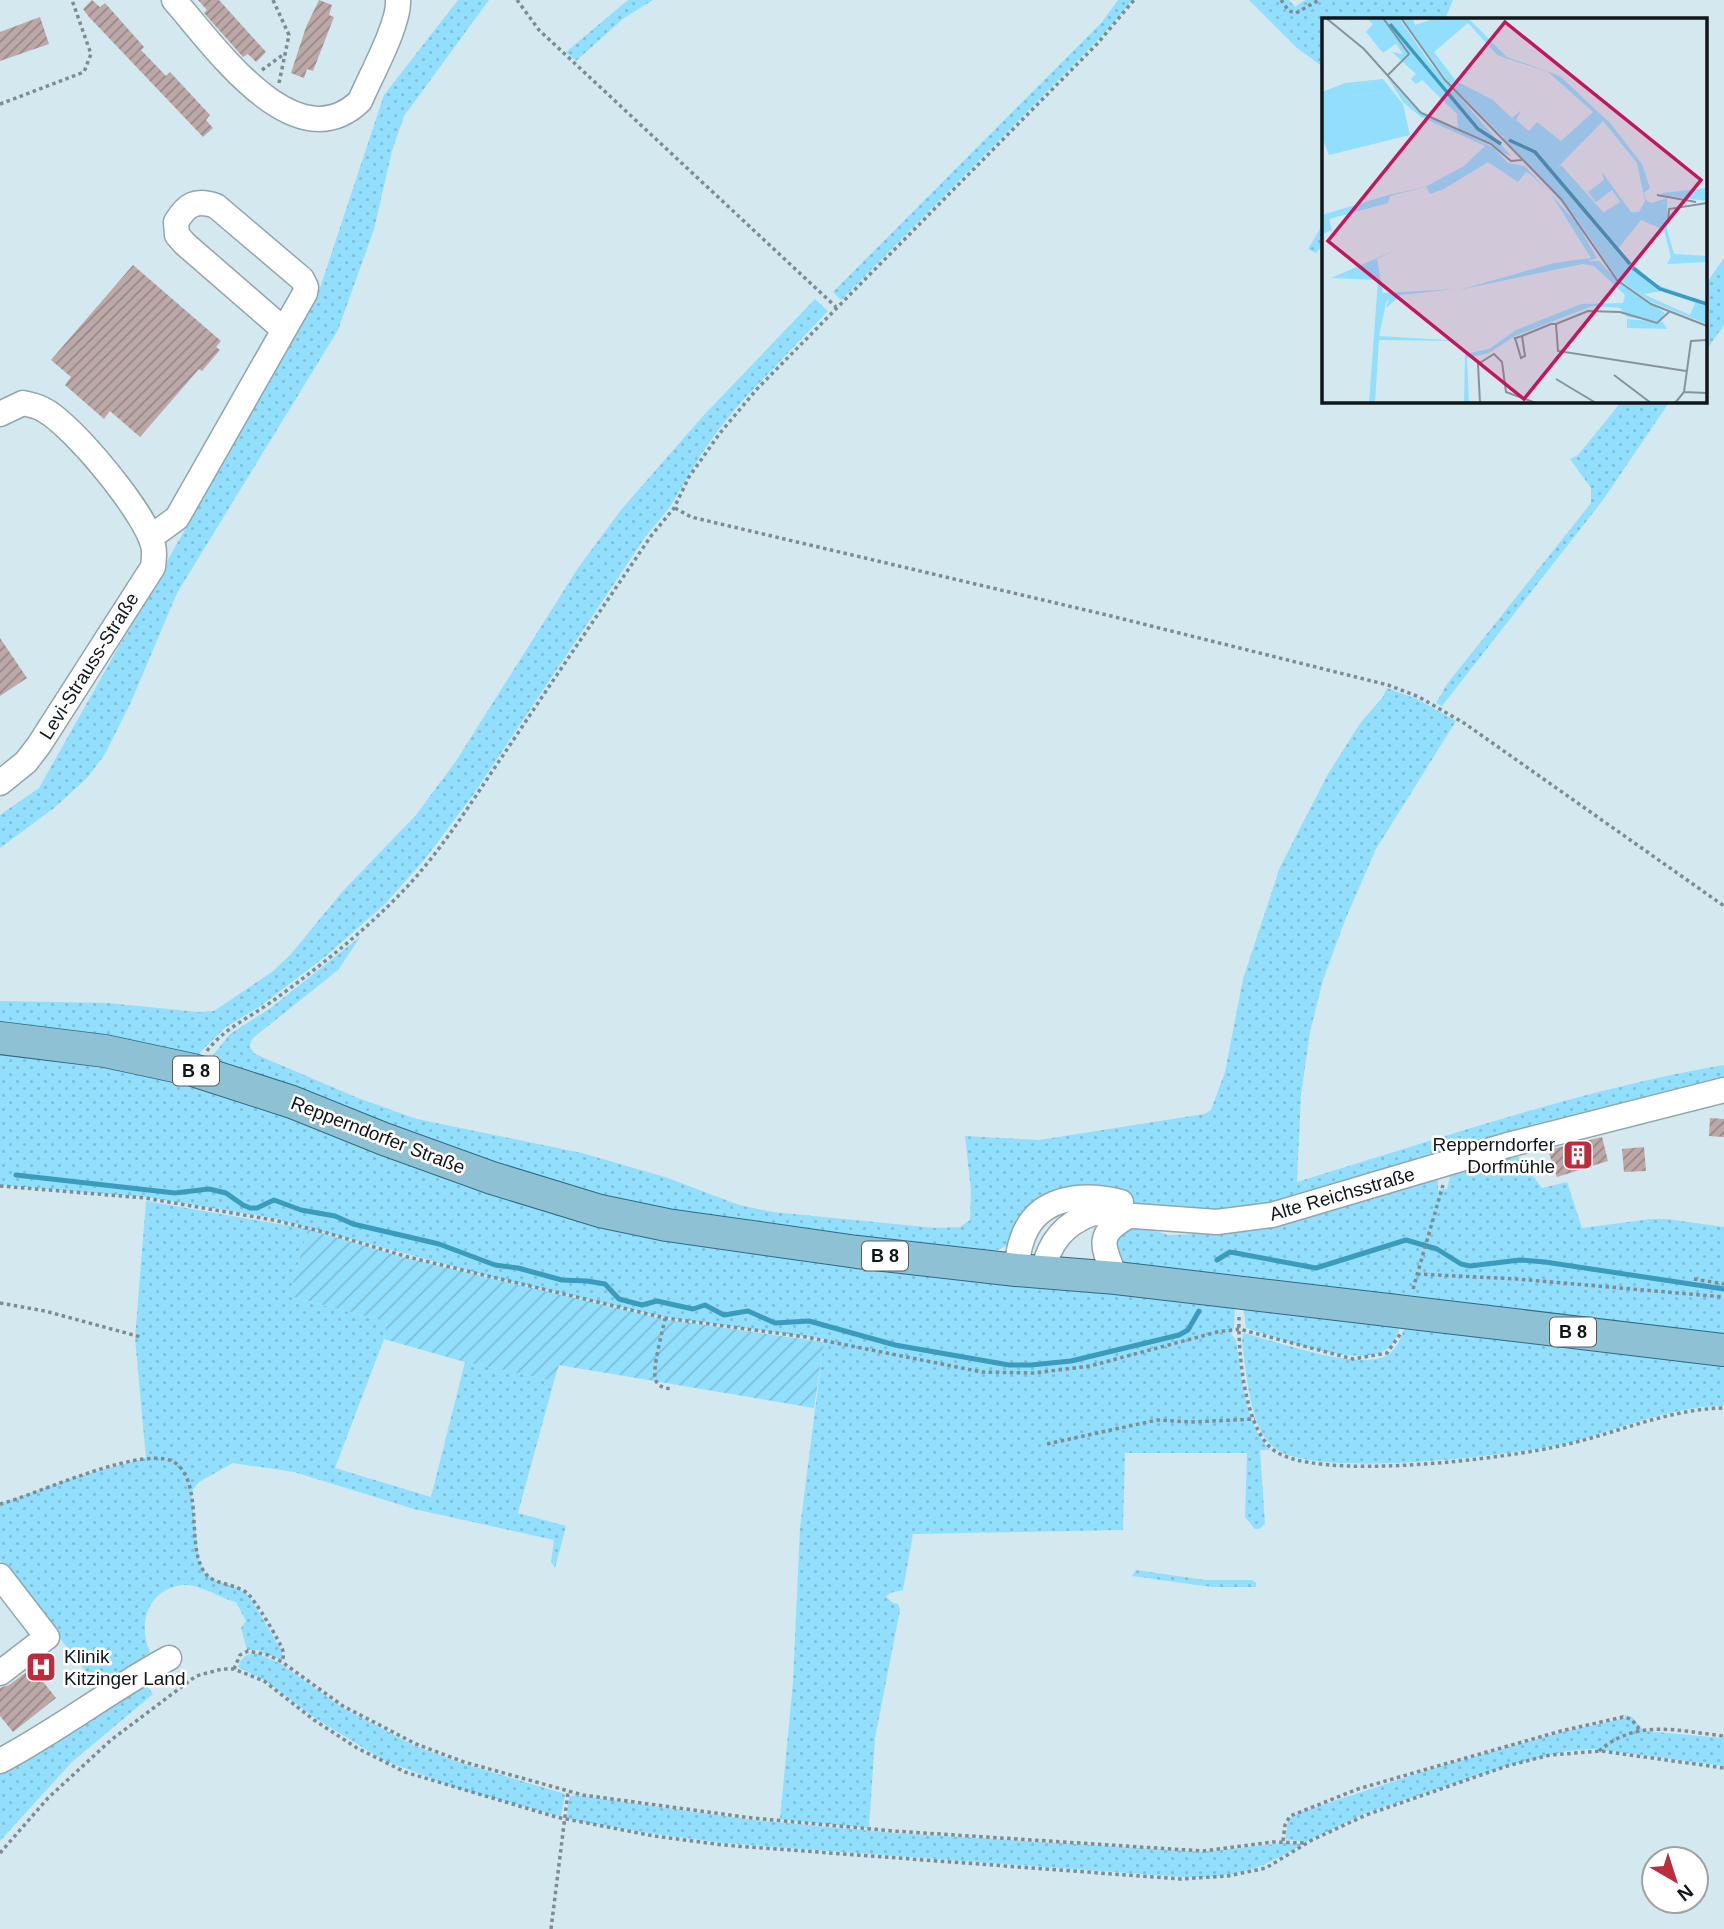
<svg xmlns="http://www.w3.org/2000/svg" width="1724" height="1929" font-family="Helvetica,sans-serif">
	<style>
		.grass { fill: url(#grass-dots) }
		.garden { fill: url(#garden-furrows) }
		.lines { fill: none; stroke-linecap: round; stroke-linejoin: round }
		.stream { stroke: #3b9bbc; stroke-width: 5 }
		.building { fill: url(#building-hatch) }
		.minor-casing { stroke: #92a5ac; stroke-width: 27 }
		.major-casing { stroke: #306a80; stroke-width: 34 }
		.path { stroke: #7e8b91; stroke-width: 3.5; stroke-dasharray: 3.5 3.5; stroke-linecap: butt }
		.minor { stroke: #fff; stroke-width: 24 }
		.major { stroke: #8ec1d4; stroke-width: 32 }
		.major-bridge-casing { stroke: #306a80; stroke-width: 34; stroke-linecap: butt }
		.major-bridge { stroke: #8ec1d4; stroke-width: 32 }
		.labels { text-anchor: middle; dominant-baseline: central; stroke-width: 5; stroke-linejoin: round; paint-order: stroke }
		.shield { fill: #fff; stroke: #585c5e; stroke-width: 2 }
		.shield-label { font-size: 18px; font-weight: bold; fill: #101619 }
		.street-label { font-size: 19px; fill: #101619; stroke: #fff }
		.poi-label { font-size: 19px; fill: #101619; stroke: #fff; text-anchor: end }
		.inset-river { fill: none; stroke: #3b9bbc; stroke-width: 3.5 }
		.inset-road { fill: none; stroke: #86949a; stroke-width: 2 }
		.view { fill: #c2185b; fill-opacity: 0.15; stroke: #c2185b; stroke-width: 3.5 }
		.inset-edge { fill: none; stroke: #101619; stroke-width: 3.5 }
	</style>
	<defs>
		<pattern id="grass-dots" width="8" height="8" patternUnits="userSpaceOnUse" patternTransform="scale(1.75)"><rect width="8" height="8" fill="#92dffd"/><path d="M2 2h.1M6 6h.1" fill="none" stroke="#7dbfd8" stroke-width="1.8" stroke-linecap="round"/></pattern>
		<pattern id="garden-furrows" width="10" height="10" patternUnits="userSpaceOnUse" patternTransform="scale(1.75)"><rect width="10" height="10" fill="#92dffd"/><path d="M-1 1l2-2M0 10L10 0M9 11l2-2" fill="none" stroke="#7dbfd8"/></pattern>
		<pattern id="building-hatch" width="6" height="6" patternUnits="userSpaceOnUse" patternTransform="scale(1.75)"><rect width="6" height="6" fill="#bca8a7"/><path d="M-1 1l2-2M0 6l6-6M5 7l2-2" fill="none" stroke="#978887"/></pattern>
	</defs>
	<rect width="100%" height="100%" fill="#d4e8f0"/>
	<!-- grass -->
	<path class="grass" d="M 458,0 L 489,0 L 404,116 L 392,151 L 374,229 L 338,330 L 177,593 L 131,702 L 105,754 L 87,778 L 54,808 L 0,848 L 0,815 L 39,788 L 318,294 L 384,95 Z
		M 628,0 L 653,0 L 624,18 L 576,61 L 566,52 Z
		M 1118,0 L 1132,0 L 1124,11 L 1095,43 L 841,300 L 833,292 L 1102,22 Z
		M 1249,0 L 1289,0 L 1295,7 L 1305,0 L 1453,0 L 1445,19 L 1323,19 L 1323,67 L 1297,48 Z
		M 1323,224 L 1323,245 L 1316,253 L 1308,249 Z
		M 1724,258 L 1724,325 L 1705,352 L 1705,285 Z
		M 815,299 L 828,311 L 742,401 L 719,429 L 700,456 L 670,507 L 646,536 L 473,795 L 425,859 L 402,885 L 385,904 L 326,956 L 262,1005 L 226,1027 L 192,1060 L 0,1033 L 0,1001 L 108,1003 L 199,1012 L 214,1011 L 272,972 L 291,954 L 342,892 L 416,815 L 456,761 L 578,568 L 621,510 L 703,416 Z
		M 1622,401 L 1670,401 L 1603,500 L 1442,706 L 1436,703 L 1447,684 L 1591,503 L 1591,488 L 1570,459 L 1578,455 Z
		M 1387,688 L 1417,699 L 1456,721 L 1376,849 L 1345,920 L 1323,980 L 1310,1032 L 1301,1095 L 1297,1182 C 1438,1139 1578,1090 1724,1065 L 1724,1085 L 1270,1210 L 1164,1211 L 1100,1192 L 1078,1192 L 1017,1240 L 1000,1249 L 984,1254 L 625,1211 L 215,1066 L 211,1058 L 230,1034 L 272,1007 L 361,936 L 338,970 L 253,1038 L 249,1046 L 255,1054 L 358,1098 L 417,1119 L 582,1153 L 665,1177 L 739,1205 L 773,1212 L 936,1228 L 960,1227 L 970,1220 L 971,1191 L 965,1136 L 1039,1140 L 1204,1114 L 1211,1110 L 1225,1072 L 1243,979 L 1280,867 L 1328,774 L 1361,722 L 1383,697 Z
		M 0,1048 L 151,1068 L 492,1188 L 1235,1304 L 1234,1327 L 1231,1334 L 1236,1340 C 1242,1377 1244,1422 1270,1450 L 1260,1450 L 1265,1524 L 1259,1529 L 1255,1529 L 1245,1517 L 1247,1453 L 1125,1453 L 1123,1530 L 913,1534 L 903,1590 L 890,1593 L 886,1597 L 893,1603 L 898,1604 L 900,1610 L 875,1738 L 869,1828 L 780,1819 L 793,1682 L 800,1528 L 824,1339 L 664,1317 L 500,1279 L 272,1218 L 146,1197 L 0,1185 Z
		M 1513,1149 L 1542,1188 L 1567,1182 L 1582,1228 L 1651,1219 L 1667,1219 L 1724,1227 L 1724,1344 L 1122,1269 L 1111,1233 L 1117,1227 L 1147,1228 L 1168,1235 L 1203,1234 L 1215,1226 L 1438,1172 L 1438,1190 L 1447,1189 L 1452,1168 Z
		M 146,1201 L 308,1229 L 289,1296 L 387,1322 L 384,1339 L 335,1468 L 431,1497 L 465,1362 L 554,1381 L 518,1513 L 566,1526 L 555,1568 L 551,1562 L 554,1540 L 414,1509 L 294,1472 L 233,1463 L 199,1482 L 191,1492 L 199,1561 L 205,1573 L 214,1580 L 240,1589 L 249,1596 L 282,1651 L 282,1660 L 257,1650 L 247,1650 L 241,1628 L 246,1621 L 236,1602 C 220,1598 200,1584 184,1585 C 148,1588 137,1624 150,1652 L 99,1689 L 0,1560 L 0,1504 L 79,1476 L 146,1458 L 135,1338 Z
		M 1243,1305 L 1400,1325 C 1398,1334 1396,1342 1388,1348 C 1361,1371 1277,1337 1246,1328 Z
		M 1405,1325 L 1724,1355 L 1724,1406 C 1669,1406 1617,1431 1564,1444 C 1513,1455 1308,1481 1272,1446 C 1249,1424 1246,1371 1242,1341 L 1243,1333 C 1277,1341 1360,1373 1389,1354 C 1398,1347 1402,1335 1405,1325 Z
		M 1136,1570 L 1205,1580 L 1252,1580 L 1256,1583 L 1256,1587 L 1212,1587 L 1132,1576 Z
		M 256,1653 L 281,1664 L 343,1708 L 415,1746 L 464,1764 L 562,1793 L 565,1795 L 561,1816 L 555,1815 L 457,1788 L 383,1760 L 315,1718 L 266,1681 L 238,1667 C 242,1657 245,1654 256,1653 Z
		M 144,1682 L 153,1694 L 72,1762 L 0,1841 L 0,1770 Z
		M 1625,1715 L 1632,1717 L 1644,1731 L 1724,1738 L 1724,1766 L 1620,1752 L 1594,1749 L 1567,1751 L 1506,1766 L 1366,1813 L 1306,1842 L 1285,1839 L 1288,1820 L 1298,1813 L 1434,1768 L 1562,1732 L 1625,1718 Z
		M 575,1795 L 753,1820 L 894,1833 L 1203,1852 L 1284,1843 L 1303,1844 C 1258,1871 1234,1878 1181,1877 L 723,1843 L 655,1834 L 572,1820 L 567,1817 L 569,1797 Z"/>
	<!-- garden -->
	<path class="garden" d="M 308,1229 L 406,1258 L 663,1319 L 824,1342 L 814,1408 L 559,1365 L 554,1381 L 465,1362 L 384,1339 L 387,1322 L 289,1296 Z"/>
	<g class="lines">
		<!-- stream -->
		<path class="stream" d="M 16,1175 L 175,1193 L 209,1189 L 226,1193 L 243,1205 L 250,1208 L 257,1208 L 274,1200 L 301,1210 L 335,1216 L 353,1224 L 439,1244 L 495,1265 L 518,1268 L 562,1280 L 587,1281 L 605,1284 L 619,1299 L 642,1305 L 657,1301 L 693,1309 L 705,1305 L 724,1315 L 748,1311 L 775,1323 L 809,1321 L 895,1345 L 1009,1365 L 1031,1365 L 1071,1361 L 1179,1335 L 1188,1330 L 1199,1311
			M 1217,1260 L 1230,1252 L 1316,1268 L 1406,1240 L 1437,1249 L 1461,1264 L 1470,1266 L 1520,1260 L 1545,1262 L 1724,1289"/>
	</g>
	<!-- building -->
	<path class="building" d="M 92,0 L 100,7 L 105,3 L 144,47 L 141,50 L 166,76 L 170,72 L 210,115 L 206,120 L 213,128 L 203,137 L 89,17 L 83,9 Z
		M 198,0 L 219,0 L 266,52 L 256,62 L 248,54 L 243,57 L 204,13 L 207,10 Z
		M 319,0 L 332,5 L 329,15 L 334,17 L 313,71 L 307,69 L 304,78 L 291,73 L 306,27 Z
		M 40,17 L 49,44 L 0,61 L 0,32 Z
		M 133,265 L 221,341 L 216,347 L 220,350 L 202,371 L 199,369 L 140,437 L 110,411 L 104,419 L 65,385 L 71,377 L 51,360 Z
		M 0,638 L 27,678 L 0,696 Z
		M 1710,1118 L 1724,1119 L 1724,1137 L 1709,1136 Z
		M 1602,1137 L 1608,1161 L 1557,1177 L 1548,1150 Z
		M 1644,1147 L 1646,1171 L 1624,1172 L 1622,1149 Z
		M 32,1668 L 56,1698 L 13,1732 L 0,1716 L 0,1688 L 9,1685 Z"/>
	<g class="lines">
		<!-- minor casing -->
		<g class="minor-casing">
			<path id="minor" d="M 174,0 C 213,44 295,164 360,101 C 370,77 400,23 398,0
				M 0,414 L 23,403 C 30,405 38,406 44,410 C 73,425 146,514 153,545 C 155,552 154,559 153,567 L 39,745 L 26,762 L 0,783
				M 151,537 L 177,518 L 305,293 L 306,287 L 302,279 L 216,206 C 196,199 187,204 176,222 L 177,235 L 185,244 L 284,330
				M 1016,1270 C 1018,1261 1018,1251 1021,1243 C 1034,1196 1082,1192 1121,1202
				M 1043,1272 C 1049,1242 1064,1224 1093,1213 L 1217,1222 L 1272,1215 L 1508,1145 L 1724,1090
				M 1116,1278 C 1102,1246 1095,1234 1129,1216
				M 0,1576 L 47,1637 L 0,1673
				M 0,1761 C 59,1730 111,1689 169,1658"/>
		</g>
		<!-- major casing -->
		<g class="major-casing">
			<path id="major" d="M 0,1038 L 105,1051 L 193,1070 L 292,1102 L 384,1139 L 492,1178 L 600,1211 L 667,1225 L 857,1252 L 1016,1270 L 1116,1278 L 1388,1310
				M 1421,1314 L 1724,1350"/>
		</g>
		<!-- path -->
		<path class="path" d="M 273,0 L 289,35 L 279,83
			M 517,0 L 539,30 L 836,307
			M 1281,0 L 1289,11 L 1296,13 L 1319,0
			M 262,70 L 284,54
			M 0,104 L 84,72 L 91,54 L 72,0
			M 675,508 L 691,517 L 1111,616 L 1388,685 L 1419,697 L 1464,723 L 1724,906
			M 207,1051 C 224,1028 251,1017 274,1000 C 320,966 365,931 404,890 C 444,848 475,796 508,748 C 555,677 603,607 651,536 L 674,508 L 689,477 L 720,433 L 757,389 L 1097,44 L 1134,0
			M 0,1186 L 145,1198 L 273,1220 L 324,1232 L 408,1257 L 665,1318 L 806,1337 L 982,1372 L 1034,1373 L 1090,1366 L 1217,1332 L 1239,1329 L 1353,1359 L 1387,1353 L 1401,1333
			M 1417,1274 L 1517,1279 L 1724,1297
			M 1694,1279 L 1724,1284
			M 1413,1289 L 1443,1185
			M 0,1303 L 45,1311 L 141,1337
			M 1239,1317 C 1238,1351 1244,1424 1271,1448 C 1309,1484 1511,1458 1564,1445 C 1618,1433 1668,1409 1724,1408
			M 665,1318 C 663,1331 651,1371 656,1381 C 659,1387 665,1388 671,1389
			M 1047,1444 L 1157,1420 L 1191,1422 L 1255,1419
			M 0,1504 C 34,1496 152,1439 178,1465 C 206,1492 182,1561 212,1579 C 223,1585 237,1585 247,1593 C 254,1598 281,1643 283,1651 C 284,1655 283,1659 282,1662
			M 234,1669 L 240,1655 L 248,1651 L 268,1655 L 282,1662 L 343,1706 L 416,1744 L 464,1762 L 583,1795 L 752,1818 L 893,1831 L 1203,1851 L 1273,1842 L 1305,1843
			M 1599,1751 C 1637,1718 1678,1731 1724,1736
			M 1283,1841 L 1285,1825 L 1290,1816 L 1358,1789 L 1434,1767 L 1561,1731 L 1623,1717 L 1631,1719 L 1638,1727 L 1638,1730
			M 0,1853 L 48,1798 L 111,1740 L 196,1676 L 222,1669 L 234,1669 L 264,1681 L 314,1720 L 357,1748 L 405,1772 L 556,1817 L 654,1836 L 723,1845 L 1180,1879 L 1228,1876 L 1266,1868 L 1312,1840 L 1366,1815 L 1507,1766 L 1550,1755 L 1601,1751 L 1724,1768
			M 551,1929 L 568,1792"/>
		<!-- minor -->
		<use href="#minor" class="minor"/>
		<!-- major -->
		<use href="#major" class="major"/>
		<!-- major-bridge casing -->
		<g class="major-bridge-casing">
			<path id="major-bridge" d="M 1388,1310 L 1421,1314"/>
		</g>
		<!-- major-bridge -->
		<use href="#major-bridge" class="major-bridge"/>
	</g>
	<!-- icons -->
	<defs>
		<g id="building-square" transform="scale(1.575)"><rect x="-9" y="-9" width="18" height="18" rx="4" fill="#bd2c3d" stroke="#fff"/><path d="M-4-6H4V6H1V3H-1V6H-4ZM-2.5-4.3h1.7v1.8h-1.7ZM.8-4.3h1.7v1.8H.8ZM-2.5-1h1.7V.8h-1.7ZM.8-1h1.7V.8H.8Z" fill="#fff"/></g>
		<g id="hospital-square" transform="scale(1.575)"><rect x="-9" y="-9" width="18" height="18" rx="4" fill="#bd2c3d" stroke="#fff"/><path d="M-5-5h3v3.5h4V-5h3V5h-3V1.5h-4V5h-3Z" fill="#fff"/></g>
	</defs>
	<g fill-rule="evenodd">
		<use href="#building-square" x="1578" y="1155"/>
		<use href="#hospital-square" x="41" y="1667"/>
	</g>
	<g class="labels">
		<!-- shield labels -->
		<g class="shield">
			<rect x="173" y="1056.5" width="46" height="29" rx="5"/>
			<rect x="862" y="1241.5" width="46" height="29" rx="5"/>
			<rect x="1550" y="1317.5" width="46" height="29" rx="5"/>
		</g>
		<g class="shield-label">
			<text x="196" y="1071">B 8</text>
			<text x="885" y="1256">B 8</text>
			<text x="1573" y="1332">B 8</text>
		</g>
		<!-- street labels -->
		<g class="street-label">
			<text transform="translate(89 666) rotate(-58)">Levi-Strauss-Straße</text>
			<text transform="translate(378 1135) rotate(21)">Repperndorfer Straße</text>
			<text transform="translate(1342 1194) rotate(-16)">Alte Reichsstraße</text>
		</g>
		<!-- poi labels -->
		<g class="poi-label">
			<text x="1555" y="1144">Repperndorfer<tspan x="1555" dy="22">Dorfmühle</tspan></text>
			<text x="64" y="1656" text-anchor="start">Klinik<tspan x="64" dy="22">Kitzinger Land</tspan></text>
		</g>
	</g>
	<!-- overview -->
	<g transform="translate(1322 18)">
		<rect width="385" height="385" fill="#d4e8f0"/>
		<path d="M 44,0 L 77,0 L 108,45 L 190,139 L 136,112 L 135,96 L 100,62 L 94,66 L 89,61 L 94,56 L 70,34 L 81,36 L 74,26 L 61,35 L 44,14 L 51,6 ZM 80,0 L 91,0 L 93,7 L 114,0 L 146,0 L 185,39 L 238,58 L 289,106 L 320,146 L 328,170 L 322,175 L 324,182 L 329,185 L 345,180 L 345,211 L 352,236 L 385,238 L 385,244 L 345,246 L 349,239 L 342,212 L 319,202 L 295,232 L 333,266 L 385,285 L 385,306 L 329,284 L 295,260 L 255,201 L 181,120 L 184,115 L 181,119 L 127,65 ZM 146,5 L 175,37 L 226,54 L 271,94 L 239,123 L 215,104 L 207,113 L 194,102 L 199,92 L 190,100 L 171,82 L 134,63 L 112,34 ZM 281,103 L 315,145 L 323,183 L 317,194 L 309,194 L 280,154 L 282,162 L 266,174 L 274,184 L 290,172 L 298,184 L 279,196 L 288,207 L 279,213 L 231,154 ZM 340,273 L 373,285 L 368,297 L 321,276 ZM 65,59 L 93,90 L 169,127 L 186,145 L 203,148 L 255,205 L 275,240 L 266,243 L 277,243 L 293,260 L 343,295 L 339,304 L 305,299 L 298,290 L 270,288 L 193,318 L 167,335 L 145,340 L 147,385 L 142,385 L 143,336 L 167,331 L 194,312 L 259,286 L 301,285 L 303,277 L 272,248 L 260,246 L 137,272 L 232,245 L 269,240 L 229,176 L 208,156 L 204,154 L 196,164 L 166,144 L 122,171 L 108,176 L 104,169 L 68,178 L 66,185 L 7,201 L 10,212 L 0,216 L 0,197 L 66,177 L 103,169 L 142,148 L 163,128 L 99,99 L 82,85 ZM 61,61 L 81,86 L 88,117 L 7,137 L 0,120 L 0,74 L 23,65 ZM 57,63 L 65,73 L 32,78 L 30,67 ZM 385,170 L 385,183 L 340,177 L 340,175 ZM 76,231 L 55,241 L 61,275 L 134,271 L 79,277 L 64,290 L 67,280 L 64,285 L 57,318 L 142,323 L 57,322 L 53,385 L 47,385 L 56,262 L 9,260 ZM 305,301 L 341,304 L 345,311 L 305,310 Z" fill="#92dffd" fill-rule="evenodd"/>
		<path d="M 239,147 L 281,194 L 288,208 L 280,213 L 231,153 Z" fill="#92dffd"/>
		<path d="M 57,63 L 66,73 L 32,78 L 30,67 Z" fill="#92dffd"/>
		<path class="inset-river" d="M 68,6 L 156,111 L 179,126M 187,122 L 213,134 L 308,246M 311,250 L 338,271 L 385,286"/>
		<path class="inset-road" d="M 4,0 L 42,31 L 99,95 L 169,126 L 189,143 L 200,142M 61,0 L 87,36 L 66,57M 79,0 L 123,62 L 239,181 L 295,262 L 329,286 L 385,308M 335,177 L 374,184M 346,204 L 347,191 L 385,185M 234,306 L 236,333 L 364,353M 200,318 L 203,338 L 199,340 L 193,320 L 194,320 L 200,318 L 229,306 L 234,306 L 266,293 L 298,294 L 335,305 L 347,294M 292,357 L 329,385M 234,361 L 274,385M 362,374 L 385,375M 158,385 L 156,346 L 172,336 L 180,344 L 184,374 L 214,385M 353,385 L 362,374 L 369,323 L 385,322"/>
		<path class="view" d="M 183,4 L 379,162 L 202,381 L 6,223 Z"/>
		<rect width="385" height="385" class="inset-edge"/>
	</g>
	<!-- north arrow -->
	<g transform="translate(1675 1880) rotate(141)"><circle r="33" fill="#ffffff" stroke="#9fa2a3" stroke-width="2"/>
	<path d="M0-5L12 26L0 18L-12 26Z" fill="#bd2c3d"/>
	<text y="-10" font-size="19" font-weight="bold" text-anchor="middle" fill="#101619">N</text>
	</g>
</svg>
